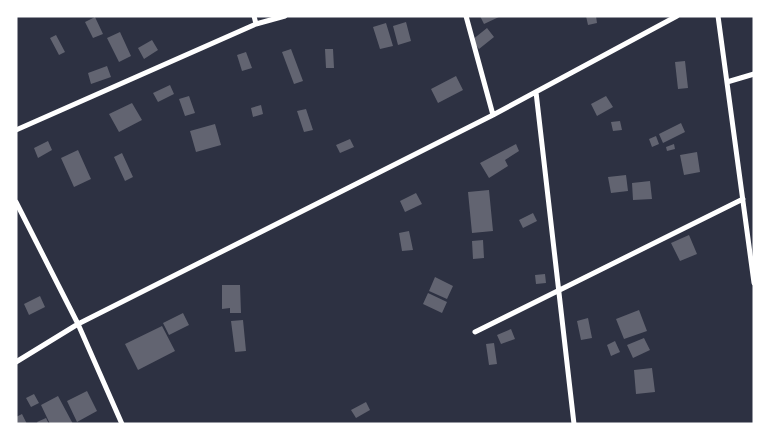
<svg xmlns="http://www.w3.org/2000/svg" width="770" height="440" font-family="Jost,sans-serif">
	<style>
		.building { fill: #626471 }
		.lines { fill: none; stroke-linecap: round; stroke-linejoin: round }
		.minor { stroke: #fff; stroke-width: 5 }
	</style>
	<rect width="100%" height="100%" fill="#2d3142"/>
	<!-- building -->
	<path class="building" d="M 480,16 L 501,16 L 484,24 Z
		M 586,16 L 596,16 L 597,23 L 588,25 Z
		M 95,17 L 103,34 L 93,38 L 85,22 Z
		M 406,22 L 411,41 L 398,45 L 393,26 Z
		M 386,23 L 393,46 L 380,49 L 373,27 Z
		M 487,28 L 494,37 L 479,49 L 472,40 Z
		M 120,32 L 131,56 L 119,62 L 107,38 Z
		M 56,35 L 65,52 L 59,55 L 50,38 Z
		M 152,40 L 158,50 L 144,59 L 138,48 Z
		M 291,49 L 303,81 L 294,84 L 282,52 Z
		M 325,49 L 333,49 L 334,68 L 326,68 Z
		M 246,52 L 252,68 L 242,71 L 237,55 Z
		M 685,61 L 688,88 L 678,89 L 675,62 Z
		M 107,66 L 111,77 L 91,84 L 88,73 Z
		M 456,76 L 463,90 L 438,103 L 431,89 Z
		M 170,85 L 174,94 L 158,102 L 153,93 Z
		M 189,96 L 195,113 L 185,116 L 179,99 Z
		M 606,96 L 613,107 L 597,116 L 591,104 Z
		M 132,103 L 142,120 L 119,132 L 109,114 Z
		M 261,105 L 263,114 L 253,117 L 251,108 Z
		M 306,109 L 313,130 L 304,132 L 297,111 Z
		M 620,121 L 622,130 L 613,131 L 611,122 Z
		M 681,123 L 685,132 L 663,143 L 659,134 Z
		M 215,124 L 221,145 L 196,152 L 190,131 Z
		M 656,136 L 659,144 L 652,147 L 649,139 Z
		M 350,139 L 354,147 L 340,153 L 336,145 Z
		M 48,141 L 52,150 L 38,158 L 34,148 Z
		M 516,144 L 519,151 L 505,160 L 508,166 L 489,178 L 480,163 Z
		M 674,144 L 675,149 L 667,151 L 666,147 Z
		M 78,150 L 91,179 L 74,187 L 61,158 Z
		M 697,152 L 700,172 L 684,175 L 680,155 Z
		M 122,153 L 133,177 L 125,181 L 114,157 Z
		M 626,175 L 628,191 L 611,193 L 608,177 Z
		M 650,181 L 652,199 L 633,200 L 632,183 Z
		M 489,190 L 493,231 L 472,233 L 468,192 Z
		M 416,193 L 422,204 L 405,212 L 400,201 Z
		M 533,213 L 537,221 L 523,228 L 519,220 Z
		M 409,231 L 413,250 L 402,251 L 399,233 Z
		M 689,235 L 697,254 L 680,261 L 671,243 Z
		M 483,240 L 484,258 L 473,259 L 472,241 Z
		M 545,274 L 546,283 L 536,284 L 535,275 Z
		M 435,277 L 453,286 L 447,299 L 429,291 Z
		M 222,285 L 240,285 L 241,313 L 230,313 L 230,308 L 222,309 Z
		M 428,293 L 447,302 L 442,313 L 423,304 Z
		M 40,296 L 45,307 L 29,315 L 24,304 Z
		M 639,310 L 647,331 L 624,339 L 616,319 Z
		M 183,313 L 189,325 L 169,335 L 163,323 Z
		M 588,318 L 592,338 L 581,340 L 577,321 Z
		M 243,320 L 246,351 L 235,352 L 231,321 Z
		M 162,326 L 175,351 L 138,370 L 125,344 Z
		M 511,329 L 515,339 L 501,344 L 497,335 Z
		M 644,338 L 650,350 L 633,358 L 627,345 Z
		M 615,341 L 620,352 L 611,356 L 607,345 Z
		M 494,343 L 497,364 L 489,365 L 486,344 Z
		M 652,368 L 655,392 L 636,394 L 634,370 Z
		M 87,391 L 97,411 L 77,422 L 67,401 Z
		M 34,394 L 39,403 L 31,407 L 26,398 Z
		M 58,396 L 73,424 L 50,424 L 41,405 Z
		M 366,402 L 370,410 L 356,418 L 351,410 Z
		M 22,414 L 27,424 L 16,424 L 16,417 Z
		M 46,418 L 49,424 L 38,424 L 37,422 Z"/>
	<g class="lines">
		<!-- minor -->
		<path class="minor" d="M 254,16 L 256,24
			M 466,16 L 493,115
			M 718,16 L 754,283
			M 727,82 L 754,74
			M 536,92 L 574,424
			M 16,130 L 256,24 L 285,16
			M 16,202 L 78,324 L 122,424
			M 475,332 L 743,199
			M 16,362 L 78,324 L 493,115 L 677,16"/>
	</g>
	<!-- border -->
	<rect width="770" height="440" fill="none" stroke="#ffffff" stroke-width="35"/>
</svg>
